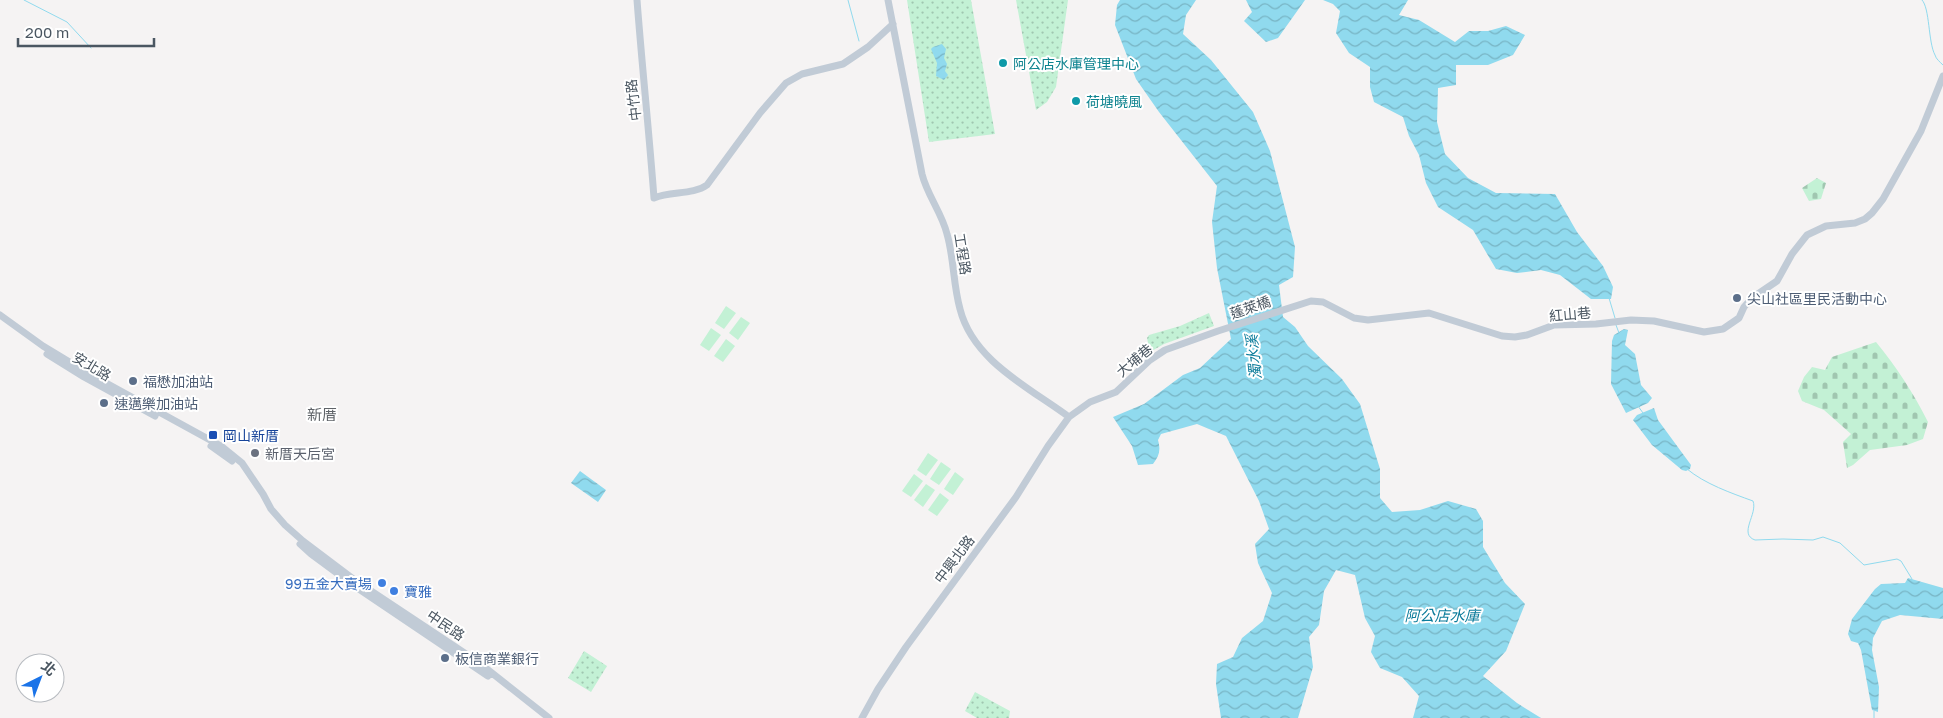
<svg xmlns="http://www.w3.org/2000/svg" width="1943" height="718" font-family="'Golos Text','Noto Sans TC',sans-serif">
	<style>
		.cemetery { fill: url(#cemetery-stones) }
		.park { fill: url(#park-dots) }
		.garden { fill: #c3f1d5 }
		.water { fill: url(#water-waves) }
		.lines { fill: none; stroke-linecap: round; stroke-linejoin: round }
		.stream { stroke: #90daee; stroke-width: 1 }
		.secondary { stroke: #c1cbd6; stroke-width: 7 }
		.culture-dot { fill: #0f9aa8; stroke: #fff; stroke-width: 2 }
		.service-dot { fill: #5c6f8a; stroke: #fff; stroke-width: 2 }
		.transit-dot { fill: #1a4fb4; stroke: #fff; stroke-width: 2 }
		.worship-dot { fill: #6b7280; stroke: #fff; stroke-width: 2 }
		.shop-dot { fill: #3f7fe0; stroke: #fff; stroke-width: 2 }
		.labels { text-anchor: middle; dominant-baseline: central; stroke-width: 4; stroke-linejoin: round; paint-order: stroke }
		.culture-label { font-size: 14px; fill: #0d838f; stroke: #fff; text-anchor: start }
		.street-label { font-size: 14px; fill: #4a5661; stroke: #fff }
		.service-label { font-size: 14px; fill: #4e5e75; stroke: #fff; text-anchor: start }
		.transit-label { font-size: 14px; fill: #164399; stroke: #fff; text-anchor: start }
		.worship-label { font-size: 14px; fill: #5b616d; stroke: #fff; text-anchor: start }
		.shop-label { font-size: 14px; fill: #366cbe; stroke: #fff; text-anchor: end }
		.water-label { font-size: 15px; font-style: italic; fill: #0c7c9b; stroke: #fff }
		.neighbourhood-label { font-size: 15px; fill: #5f6368; stroke: #fff }
	</style>
	<defs>
		<pattern id="cemetery-stones" width="16" height="16" patternUnits="userSpaceOnUse" patternTransform="scale(1.25)"><rect width="16" height="16" fill="#c3f1d5"/><path d="M2 7V4a2 2 0 0 1 4 0v3zM10 15v-3a2 2 0 0 1 4 0v3z" fill="#a0c6b0"/></pattern>
		<pattern id="park-dots" width="8" height="8" patternUnits="userSpaceOnUse" patternTransform="scale(1.25)"><rect width="8" height="8" fill="#c3f1d5"/><path d="M2 2h.1M6 6h.1" fill="none" stroke="#a0c6b0" stroke-width="1.8" stroke-linecap="round"/></pattern>
		<pattern id="water-waves" width="16" height="10" patternUnits="userSpaceOnUse" patternTransform="scale(1.25)"><rect width="16" height="10" fill="#90daee"/><path d="M0 5q4-4 8 0t8 0" fill="none" stroke="#78b4c4"/></pattern>
	</defs>
	<rect width="100%" height="100%" fill="#f5f3f3"/>
	<!-- cemetery -->
	<path class="cemetery" d="M 1817,178 L 1826,183 L 1821,199 L 1809,201 L 1802,188 Z
		M 1876,342 C 1896,366 1914,394 1928,422 L 1923,439 L 1907,445 L 1870,450 L 1853,465 L 1847,468 L 1843,442 L 1851,434 L 1824,410 L 1802,401 L 1798,391 L 1804,377 L 1812,367 L 1825,370 L 1832,357 Z"/>
	<!-- park -->
	<path class="park" d="M 907,0 L 971,0 L 995,134 L 929,142 Z
		M 1016,0 L 1068,0 L 1056,87 L 1047,102 L 1036,110 Z
		M 1209,313 L 1214,326 L 1164,344 L 1150,352 L 1147,338 L 1149,335 L 1180,326 Z
		M 584,651 L 607,666 L 591,692 L 568,678 Z
		M 975,692 L 1010,711 L 1009,718 L 977,718 L 965,711 Z"/>
	<!-- garden -->
	<path class="garden" d="M 726,306 L 736,313 L 724,329 L 715,323 Z
		M 741,317 L 750,323 L 738,340 L 729,333 Z
		M 711,328 L 721,335 L 709,351 L 700,345 Z
		M 726,339 L 735,346 L 723,362 L 714,356 Z
		M 928,453 L 938,460 L 926,476 L 917,470 Z
		M 941,462 L 951,469 L 939,485 L 930,479 Z
		M 955,472 L 964,479 L 953,495 L 944,489 Z
		M 914,474 L 923,481 L 911,497 L 902,491 Z
		M 926,484 L 935,490 L 923,507 L 914,500 Z
		M 940,493 L 949,500 L 937,516 L 928,510 Z"/>
	<!-- water -->
	<path class="water" d="M 1120,0 L 1196,0 L 1186,15 L 1183,34 L 1211,60 L 1253,112 L 1270,151 L 1295,247 L 1293,277 L 1279,285 L 1283,317 L 1295,327 L 1308,346 L 1342,379 L 1360,404 L 1380,469 L 1380,498 L 1392,512 L 1420,510 L 1448,501 L 1476,509 L 1483,521 L 1483,547 L 1505,583 L 1525,604 L 1506,651 L 1483,676 L 1517,703 L 1541,718 L 1413,718 L 1419,696 L 1402,677 L 1380,668 L 1371,652 L 1375,636 L 1365,618 L 1355,575 L 1336,570 L 1324,591 L 1319,625 L 1309,637 L 1313,667 L 1298,718 L 1221,718 L 1216,684 L 1217,664 L 1233,657 L 1242,638 L 1263,621 L 1272,593 L 1258,563 L 1255,544 L 1269,529 L 1259,501 L 1226,436 L 1197,424 L 1161,434 L 1158,440 C 1161,451 1159,456 1153,464 L 1138,465 L 1132,446 L 1113,417 L 1144,404 L 1183,375 L 1200,368 L 1231,339 L 1217,268 L 1212,222 L 1217,186 L 1159,112 L 1136,79 L 1115,25 L 1117,5 Z
		M 1246,0 L 1305,0 L 1278,38 L 1266,42 L 1244,21 L 1252,12 Z
		M 1323,0 L 1408,0 L 1399,15 L 1419,20 L 1455,42 L 1469,31 L 1488,31 L 1506,26 L 1525,35 L 1513,55 L 1488,65 L 1456,65 L 1456,85 L 1438,88 L 1437,122 L 1445,154 L 1468,178 L 1496,193 L 1555,194 L 1577,232 L 1603,266 L 1613,287 L 1611,299 L 1591,299 L 1560,275 L 1541,270 L 1517,273 L 1496,269 L 1473,230 L 1438,207 L 1426,183 L 1419,155 L 1409,136 L 1403,117 L 1374,102 L 1370,87 L 1370,67 L 1349,53 L 1336,33 L 1340,11 L 1333,4 Z
		M 942,44 L 946,49 L 944,58 L 947,64 L 945,71 L 948,75 L 944,80 L 936,76 L 937,63 L 931,49 L 933,47 Z
		M 1624,329 L 1628,330 L 1625,345 L 1635,354 L 1641,385 L 1652,398 L 1648,403 L 1626,413 L 1611,384 L 1612,341 L 1614,335 Z
		M 1654,408 L 1658,420 L 1691,465 L 1690,469 L 1686,471 L 1682,470 L 1652,445 L 1633,420 L 1637,415 Z
		M 580,471 L 606,490 L 598,502 L 571,483 Z
		M 1908,578 L 1943,588 L 1943,619 L 1900,615 L 1882,621 L 1873,638 L 1872,650 L 1879,687 L 1878,712 L 1872,710 L 1861,650 L 1858,643 L 1851,641 L 1848,634 L 1852,619 L 1875,589 L 1881,584 L 1905,583 Z"/>
	<g class="lines">
		<!-- stream -->
		<path class="stream" d="M 24,0 L 67,22 L 91,48
			M 848,0 L 859,41
			M 1922,0 C 1930,8 1928,42 1935,55 C 1936,59 1940,62 1943,65
			M 1609,298 L 1615,318
			M 1616,325 L 1619,333
			M 1638,406 L 1643,413
			M 1687,469 C 1705,484 1731,493 1753,501 C 1758,514 1738,534 1755,540 L 1783,539 L 1813,540 L 1823,537 L 1840,543 L 1864,565 L 1897,559 L 1901,561 L 1912,579
			M 1874,718 L 1874,711"/>
		<!-- secondary -->
		<path class="secondary" d="M 637,0 C 642,66 649,131 654,198 C 671,191 693,195 707,185 L 760,113 L 786,83 L 802,74 L 843,64 L 868,47 L 893,24
			M 888,0 L 922,174 C 927,195 942,213 947,234 C 954,258 953,284 960,309 C 973,361 1030,388 1069,417
			M 0,315 L 43,346 L 86,372 L 221,446 L 242,463 L 263,494 L 271,509 L 285,525 L 303,541 L 356,581 L 478,662 L 549,718
			M 47,354 L 84,377 L 155,416
			M 211,446 L 232,461
			M 300,544 L 311,554 L 353,585 L 488,676
			M 862,718 L 878,689 L 906,647 L 1016,497 L 1048,446 L 1069,417 L 1090,402 L 1116,392 L 1150,360 L 1165,350 L 1218,331 L 1311,301 L 1323,302 L 1354,318 L 1368,320 L 1429,313 L 1502,336 L 1515,337 L 1527,335 L 1554,325 L 1596,324 L 1631,320 L 1654,321 L 1704,332 L 1723,329 L 1739,318 L 1744,307 L 1752,298 L 1777,281 L 1792,254 L 1807,235 L 1826,226 L 1855,223 L 1865,219 L 1872,213 L 1883,199 L 1921,131 L 1943,76"/>
	</g>
	<!-- markers -->
	<g class="culture-dot">
		<circle cx="1003" cy="63" r="5"/>
		<circle cx="1076" cy="101" r="5"/>
	</g>
	<g class="service-dot">
		<circle cx="1737" cy="298" r="5"/>
		<circle cx="133" cy="381" r="5"/>
		<circle cx="104" cy="403" r="5"/>
		<circle cx="445" cy="658" r="5"/>
	</g>
	<rect class="transit-dot" x="208" y="430" width="10" height="10" rx="2.5"/>
	<circle class="worship-dot" cx="255" cy="453" r="5"/>
	<g class="shop-dot">
		<circle cx="382" cy="583" r="5"/>
		<circle cx="394" cy="591" r="5"/>
	</g>
	<g class="labels">
		<!-- culture labels -->
		<g class="culture-label">
			<text x="1013" y="63">阿公店水庫管理中心</text>
			<text x="1086" y="101">荷塘曉風</text>
		</g>
		<!-- street labels -->
		<g class="street-label">
			<text transform="translate(633 100) rotate(-97)">中竹路</text>
			<text transform="translate(963 254) rotate(81)">工程路</text>
			<text transform="translate(1250 307) rotate(-19)">蓬萊橋</text>
			<text transform="translate(1570 314) rotate(-5)">紅山巷</text>
			<text transform="translate(1134 360) rotate(-40)">大埔巷</text>
			<text transform="translate(92 366) rotate(31)">安北路</text>
			<text transform="translate(954 559) rotate(-53)">中興北路</text>
			<text transform="translate(446 625) rotate(34)">中民路</text>
		</g>
		<!-- service labels -->
		<g class="service-label">
			<text x="1747" y="298">尖山社區里民活動中心</text>
			<text x="143" y="381">福懋加油站</text>
			<text x="114" y="403">速邁樂加油站</text>
			<text x="455" y="658">板信商業銀行</text>
		</g>
		<!-- transit labels -->
		<g class="transit-label">
			<text x="223" y="435">岡山新厝</text>
		</g>
		<!-- worship labels -->
		<g class="worship-label">
			<text x="265" y="453">新厝天后宮</text>
		</g>
		<!-- shop labels -->
		<g class="shop-label">
			<text x="372" y="583">99五金大賣場</text>
			<text x="404" y="591" text-anchor="start">寶雅</text>
		</g>
		<!-- water labels -->
		<g class="water-label">
			<text transform="translate(1253 357) rotate(-96)">濁水溪</text>
			<text x="1442" y="615">阿公店水庫</text>
		</g>
		<!-- neighbourhood labels -->
		<g class="neighbourhood-label">
			<text x="322" y="414">新厝</text>
		</g>
	</g>
	<!-- north arrow -->
	<g transform="translate(40 678) rotate(42)"><circle r="24" fill="#ffffff" stroke="#b7bbc0"/>
	<path d="M0-4L9 19L0 12L-9 19Z" fill="#1a73e8"/>
	<text y="-8" font-size="14" font-weight="bold" text-anchor="middle" fill="#4a5661">北</text>
	</g>
	<!-- scale -->
	<path d="M18 38v8h136v-8" fill="none" stroke="#4a5661" stroke-width="2.5"/>
	<text x="25" y="38" font-size="15" fill="#4a5661" stroke="#ffffff" stroke-width="4" paint-order="stroke">200 m</text>
</svg>
